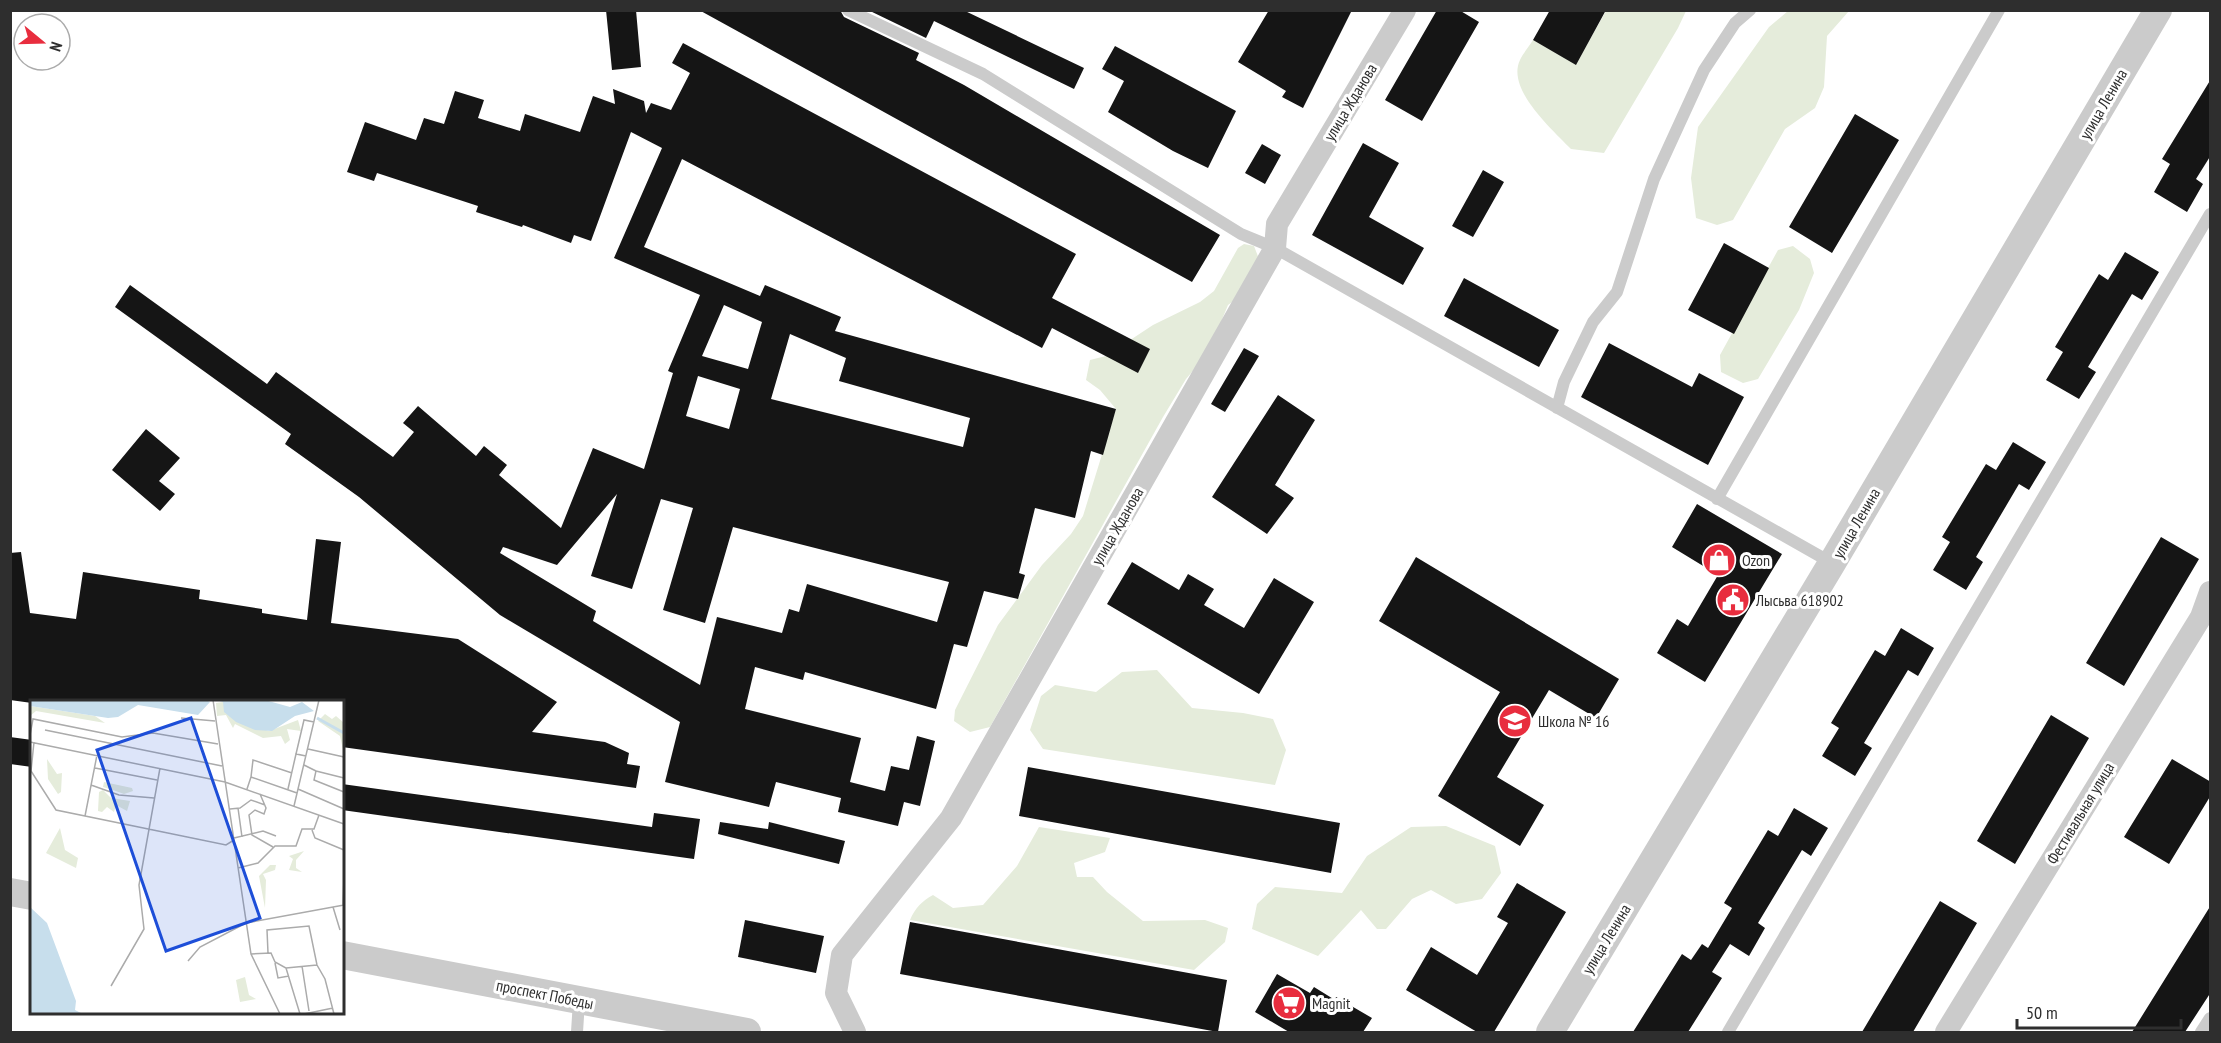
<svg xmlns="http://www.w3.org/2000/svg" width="2221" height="1043" font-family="'PT Sans Narrow',sans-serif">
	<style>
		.green { fill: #e5ecdb }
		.building { fill: #151515; fill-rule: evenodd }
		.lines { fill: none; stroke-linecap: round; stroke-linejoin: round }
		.service { stroke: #cbcbcb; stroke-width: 12 }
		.minor { stroke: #cbcbcb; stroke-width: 22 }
		.tertiary { stroke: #cbcbcb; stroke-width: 28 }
		.labels { text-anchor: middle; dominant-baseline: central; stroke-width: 6; stroke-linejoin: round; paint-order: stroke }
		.street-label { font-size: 16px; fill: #2e2e2e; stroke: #fff }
		.poi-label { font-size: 16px; fill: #2e2e2e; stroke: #fff; text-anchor: start }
		.inset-river { fill: none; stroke: #c7deec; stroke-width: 3 }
		.inset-road { fill: none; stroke: #ababab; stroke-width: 1.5 }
		.view { fill: #1d4ed8; fill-opacity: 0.15; stroke: #1d4ed8; stroke-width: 3 }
		.inset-edge { fill: none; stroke: #2e2e2e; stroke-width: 3 }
	</style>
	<rect width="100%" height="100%" fill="#fff"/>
	<!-- green -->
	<path class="green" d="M 1606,11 L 1686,11 L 1678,28 L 1604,153 L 1571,149 C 1552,129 1506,89 1520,60 C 1523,53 1529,47 1533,40 L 1576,64 Z
		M 1788,11 L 1849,11 L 1827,36 L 1824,87 L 1815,108 L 1785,129 L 1733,220 L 1717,225 L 1696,218 L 1691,178 L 1698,127 L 1769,27 Z
		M 1244,244 L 1254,246 L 1259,259 L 1242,295 L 1228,305 L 1208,353 L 1186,379 L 1163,417 L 990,727 L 970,732 L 954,721 L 955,710 L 998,625 L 1042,565 L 1071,534 L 1083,516 L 1116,409 L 1100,390 L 1086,380 L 1090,360 L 1106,356 L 1153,325 L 1200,302 L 1214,291 L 1238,248 Z
		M 1793,246 L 1810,259 L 1814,273 L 1799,310 L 1758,379 L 1743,383 L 1721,372 L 1720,355 L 1778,250 Z
		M 1157,670 L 1192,708 L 1243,713 L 1273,719 L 1286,750 L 1275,785 L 1043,749 L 1030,730 L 1041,696 L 1055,685 L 1096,692 L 1122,672 Z
		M 1446,826 L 1495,846 L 1501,873 L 1482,899 L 1456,904 L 1431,890 L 1412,899 L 1386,929 L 1377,929 L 1361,910 L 1318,956 L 1252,929 L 1257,904 L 1275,887 L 1342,893 L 1367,856 L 1411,827 Z
		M 1039,827 L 1110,838 L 1105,852 L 1074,863 L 1077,877 L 1093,877 L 1107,892 L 1143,921 L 1205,920 L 1228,928 L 1225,942 L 1194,970 L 910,920 C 915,908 922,901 933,895 L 953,908 L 983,905 L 1017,866 Z"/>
	<!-- building -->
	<path class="building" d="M 606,10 L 636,10 L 641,67 L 612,70 Z
		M 699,10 L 840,10 L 844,17 L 919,53 L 916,60 L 964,85 L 1220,235 L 1192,282 Z
		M 868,10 L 963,10 L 1084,68 L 1074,89 L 934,21 L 926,38 Z
		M 1269,10 L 1352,10 L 1303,108 L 1282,97 L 1286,91 L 1238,62 Z
		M 1437,10 L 1459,10 L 1479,22 L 1422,121 L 1385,100 Z
		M 1550,10 L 1606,10 L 1576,65 L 1533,40 Z
		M 683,43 L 1076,254 L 1052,298 L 1150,349 L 1138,373 L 1052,328 L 1042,348 L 682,159 L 644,247 L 760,296 L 765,285 L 841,317 L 835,331 L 1116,409 L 1103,455 L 1091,451 L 1075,518 L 1035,508 L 1019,573 L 1025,575 L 1018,599 L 984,591 L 967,647 L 954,644 L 936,709 L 805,672 L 803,680 L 755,667 L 745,709 L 861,738 L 850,782 L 885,791 L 891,766 L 909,770 L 917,736 L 935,741 L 920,806 L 904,802 L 898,826 L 838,812 L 841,798 L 776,782 L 769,807 L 665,782 L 680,722 L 500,615 L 359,497 L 285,444 L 291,434 L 115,307 L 130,285 L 267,384 L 276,372 L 393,457 L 414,432 L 403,423 L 418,406 L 476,456 L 484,446 L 507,465 L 499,475 L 561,528 L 593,448 L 644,469 L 673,373 L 668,371 L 700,295 L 614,258 L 662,148 L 631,132 L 591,241 L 574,235 L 571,243 L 523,225 L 522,227 L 476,212 L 478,206 L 377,173 L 374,181 L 347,172 L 365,122 L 416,140 L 424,118 L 444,124 L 455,91 L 484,100 L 478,118 L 520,131 L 525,114 L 580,132 L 593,96 L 615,104 L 613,89 L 644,101 L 646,113 L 651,103 L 671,110 L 690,73 L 672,63 ZM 724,305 L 762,322 L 748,369 L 702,356 ZM 790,334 L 846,358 L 839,381 L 970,418 L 963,447 L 771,399 ZM 698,376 L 740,389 L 729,429 L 686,416 ZM 617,494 L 591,576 L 632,589 L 661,499 L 693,508 L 663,610 L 705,623 L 733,527 L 949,582 L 937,622 L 807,584 L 799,612 L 789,609 L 782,633 L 717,617 L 700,685 L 593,621 L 596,611 L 500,553 L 503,547 L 557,565 Z
		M 1115,46 L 1236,111 L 1208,168 L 1173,151 L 1108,112 L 1124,81 L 1102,69 Z
		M 2211,79 L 2211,155 L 2196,179 L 2203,184 L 2187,212 L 2154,192 L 2170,164 L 2162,159 Z
		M 1855,114 L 1899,140 L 1832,253 L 1789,227 Z
		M 1363,143 L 1399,163 L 1369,217 L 1424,248 L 1403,285 L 1312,235 Z
		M 1262,144 L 1281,155 L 1265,184 L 1245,173 Z
		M 1483,170 L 1504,182 L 1473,237 L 1452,226 Z
		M 1724,243 L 1769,268 L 1734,334 L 1688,310 Z
		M 2125,252 L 2159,272 L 2142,300 L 2132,294 L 2088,367 L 2096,372 L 2079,399 L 2046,380 L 2063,352 L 2055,347 L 2099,274 L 2108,280 Z
		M 1464,278 L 1559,330 L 1539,367 L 1444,316 Z
		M 1609,343 L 1692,387 L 1699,373 L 1744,397 L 1708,465 L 1581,397 Z
		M 1244,348 L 1259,356 L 1225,412 L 1211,404 Z
		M 1278,395 L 1315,420 L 1275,485 L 1294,498 L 1267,534 L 1212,497 Z
		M 146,429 L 180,458 L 159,481 L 175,494 L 160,511 L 112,470 Z
		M 2013,442 L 2046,462 L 2029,490 L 2019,484 L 1976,557 L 1983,562 L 1966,590 L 1933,570 L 1950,542 L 1942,537 L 1986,464 L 1996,470 Z
		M 1697,504 L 1782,554 L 1705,682 L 1657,653 L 1677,619 L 1688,626 L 1718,575 L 1672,547 Z
		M 2161,537 L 2199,559 L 2124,686 L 2086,663 Z
		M 316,539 L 341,542 L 331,623 L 458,639 L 557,702 L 532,732 L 605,742 L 629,753 L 627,764 L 640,766 L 636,788 L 342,747 L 342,701 L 32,701 L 32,703 L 10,700 L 10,553 L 21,552 L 30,613 L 76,619 L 83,572 L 200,590 L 199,599 L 262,609 L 262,613 L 307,620 Z
		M 1416,557 L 1619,679 L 1596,718 L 1549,690 L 1497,777 L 1544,805 L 1520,846 L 1438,796 L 1500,692 L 1379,621 Z
		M 1132,562 L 1179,590 L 1188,574 L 1214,589 L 1204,605 L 1244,628 L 1274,578 L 1314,602 L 1259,694 L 1107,604 Z
		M 1901,628 L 1934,648 L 1918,676 L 1908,670 L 1864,743 L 1872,748 L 1855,776 L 1822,756 L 1839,728 L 1831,723 L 1875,650 L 1885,656 Z
		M 2051,715 L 2089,738 L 2015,864 L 1977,841 Z
		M 10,737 L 32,740 L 32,767 L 10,764 Z
		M 2172,759 L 2211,782 L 2211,795 L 2169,864 L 2124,837 Z
		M 1028,767 L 1340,823 L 1331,873 L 1019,816 Z
		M 342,784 L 652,827 L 654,813 L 700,819 L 694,859 L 342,810 Z
		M 1794,808 L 1828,828 L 1811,856 L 1802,850 L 1758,923 L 1765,928 L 1749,956 L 1730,944 L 1712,972 L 1722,978 L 1688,1032 L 1633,1032 L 1682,954 L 1691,960 L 1702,944 L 1708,948 L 1732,908 L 1724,903 L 1768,830 L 1778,836 Z
		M 720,822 L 768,829 L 769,822 L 845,841 L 839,864 L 718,834 Z
		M 1517,883 L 1566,912 L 1494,1032 L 1477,1032 L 1406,990 L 1431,947 L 1477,975 L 1508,923 L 1497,917 Z
		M 1940,901 L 1977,923 L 1913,1032 L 1862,1032 Z
		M 2211,905 L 2211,992 L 2185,1032 L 2132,1032 Z
		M 745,920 L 824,936 L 816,973 L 738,957 Z
		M 910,922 L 1227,980 L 1218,1032 L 900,974 Z
		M 1277,974 L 1310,993 L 1314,987 L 1335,1000 L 1336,997 L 1372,1018 L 1363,1032 L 1289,1032 L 1255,1012 Z"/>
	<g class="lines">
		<!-- service -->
		<path class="service" d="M 848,10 L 983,74 L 1241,234 L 1275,248 L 1832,563
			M 1557,408 L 1564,382 L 1593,322 L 1617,292 L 1654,179 L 1704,70 L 1735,23 L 1750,10
			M 1717,499 L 1999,10
			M 577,1032 L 579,1001
			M 1728,1032 L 2210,214
			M 2201,1032 L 2210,1018"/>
		<!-- minor -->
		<path class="minor" d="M 855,1032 L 836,993 L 842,955 L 951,818 L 1275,248 L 1277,224 L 1405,10
			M 1946,1032 L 2201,617 L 2210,592"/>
		<!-- tertiary -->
		<path class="tertiary" d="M 10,892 L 32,896
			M 342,955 L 747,1032
			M 1550,1032 L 1832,563 L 2158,10"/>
	</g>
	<!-- icons -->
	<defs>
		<g id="shop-disc" transform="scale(1.725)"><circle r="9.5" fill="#e82d3e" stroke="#fff"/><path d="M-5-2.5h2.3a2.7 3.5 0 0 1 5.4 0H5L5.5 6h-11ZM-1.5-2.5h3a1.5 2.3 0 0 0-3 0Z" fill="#fff"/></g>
		<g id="civic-disc" transform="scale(1.725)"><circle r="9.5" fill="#e82d3e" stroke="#fff"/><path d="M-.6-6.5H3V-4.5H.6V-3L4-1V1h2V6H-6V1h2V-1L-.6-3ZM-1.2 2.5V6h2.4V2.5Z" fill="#fff"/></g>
		<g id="school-disc" transform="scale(1.725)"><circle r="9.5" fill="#e82d3e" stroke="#fff"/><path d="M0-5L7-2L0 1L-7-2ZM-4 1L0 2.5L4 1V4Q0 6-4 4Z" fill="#fff"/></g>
		<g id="supermarket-disc" transform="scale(1.725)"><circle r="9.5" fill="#e82d3e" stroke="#fff"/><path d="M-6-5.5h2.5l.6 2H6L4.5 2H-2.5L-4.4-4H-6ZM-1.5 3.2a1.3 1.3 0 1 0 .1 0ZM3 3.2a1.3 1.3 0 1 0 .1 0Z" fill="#fff"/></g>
	</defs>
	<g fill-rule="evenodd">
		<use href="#shop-disc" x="1719" y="560"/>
		<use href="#civic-disc" x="1733" y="600"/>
		<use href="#school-disc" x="1515" y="721"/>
		<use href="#supermarket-disc" x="1289" y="1003"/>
	</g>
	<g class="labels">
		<!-- street labels -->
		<g class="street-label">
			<text transform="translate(1350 102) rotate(-59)">улица Жданова</text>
			<text transform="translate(2103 104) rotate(-60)">улица Ленина</text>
			<text transform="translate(1856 523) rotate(-60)">улица Ленина</text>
			<text transform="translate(1117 526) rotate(-60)">улица Жданова</text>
			<text transform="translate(2080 813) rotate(-59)">Фестивальная улица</text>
			<text transform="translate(1606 939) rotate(-59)">улица Ленина</text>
			<text transform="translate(545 994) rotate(11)">проспект Победы</text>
		</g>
		<!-- poi labels -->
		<g class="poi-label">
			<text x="1742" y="560">Ozon</text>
			<text x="1756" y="600">Лысьва 618902</text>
			<text x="1538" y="721">Школа № 16</text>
			<text x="1312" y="1003">Magnit</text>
		</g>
	</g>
	<!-- overview -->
	<g transform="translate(30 700)">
		<rect width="314" height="314" fill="#fff"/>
		<path d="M 193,2 L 230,28 L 239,31 L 268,20 L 271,31 L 257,29 L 260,40 L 255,44 L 251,36 L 233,38 L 205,24 L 203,28 L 196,15 L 187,16 L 186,3 ZM 0,6 L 65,16 L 75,23 L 6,11 L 0,16 ZM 295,14 L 302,19 L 306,16 L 313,22 L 313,50 L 310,36 L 288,21 ZM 17,59 L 27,74 L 32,73 L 31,92 L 28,94 L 18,79 ZM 74,82 L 102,88 L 103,91 L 94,94 L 83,90 L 73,87 ZM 73,90 L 81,98 L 100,101 L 97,111 L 86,105 L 84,112 L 77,107 L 72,112 L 68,111 L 69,92 ZM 30,128 L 35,150 L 48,158 L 46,168 L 16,153 ZM 274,151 L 266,160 L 266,168 L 272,172 L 259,170 L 263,159 L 259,156 ZM 240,165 L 246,165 L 245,170 L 233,174 L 236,180 L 235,208 L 229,176 ZM 215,277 L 219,295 L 226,299 L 210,302 L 206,280 Z" fill="#e5ecdb"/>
		<path d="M 0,0 L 176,0 L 180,2 L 168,15 L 108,5 L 88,17 L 78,18 L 0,6 ZM 186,0 L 235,0 L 260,7 L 272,2 L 284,11 L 265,16 L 242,31 L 225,30 L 206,22 L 194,12 L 193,2 ZM 0,207 L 17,223 L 46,301 L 45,310 L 51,313 L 0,313 Z" fill="#c7deec"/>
		<path class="inset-river" d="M 287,18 L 314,33"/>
		<path class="inset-road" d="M 183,0 L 221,254 L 250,314M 151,18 L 185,21M 15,30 L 192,66M 0,35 L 3,19 L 92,37 L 123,33 L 188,44M 0,42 L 195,82 L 314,124M 4,42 L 1,71 L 26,110 L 196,145 L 204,140M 278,49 L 314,57M 266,54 L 274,20 L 284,22M 274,65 L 286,71 L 284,80 L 314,92M 65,68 L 127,80M 286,71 L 314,78M 221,77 L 223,60 L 262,73M 61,85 L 89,95 L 124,98M 217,89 L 221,77 L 267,93M 258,89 L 266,54 L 276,56M 268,89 L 314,109M 230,94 L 236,108 L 234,114 L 225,110 L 219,115 L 222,135 L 243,147M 264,106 L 289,0M 208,108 L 212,137M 200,109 L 210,108 L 221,100 L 235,105M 55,116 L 67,55M 282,130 L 285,138 L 314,150M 204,138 L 233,131 L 246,136M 208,168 L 228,163 L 245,146 L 266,146 L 272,129 L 284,129 L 289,115M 313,205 L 314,177M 303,207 L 310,230M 238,253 L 237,230 L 279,226 L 287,265 L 295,279 L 304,314M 221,254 L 241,253 L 245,262 L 256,268 L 270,314M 158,261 L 170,247 L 216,223 L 314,205M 245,263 L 248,278 L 259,276M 272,266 L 279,311M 256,268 L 287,265M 81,286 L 114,229 L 109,185 L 130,68M 274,314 L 303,308"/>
		<path class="view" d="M 161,18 L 230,218 L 136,251 L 67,50 Z"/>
		<rect width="314" height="314" class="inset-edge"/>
	</g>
	<!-- border -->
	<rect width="2221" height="1043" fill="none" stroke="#2e2e2e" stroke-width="24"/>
	<!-- north arrow -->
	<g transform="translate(42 42) rotate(109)"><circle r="28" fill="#ffffff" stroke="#ababab" stroke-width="1.5"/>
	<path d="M0-4.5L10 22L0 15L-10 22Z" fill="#e82d3e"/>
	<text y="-9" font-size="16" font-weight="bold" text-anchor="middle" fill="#2e2e2e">N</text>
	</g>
	<!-- scale -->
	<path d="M2017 1019v9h164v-9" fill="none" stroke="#2e2e2e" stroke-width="3"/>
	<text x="2026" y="1019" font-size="18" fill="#2e2e2e" stroke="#ffffff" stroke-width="4.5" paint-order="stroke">50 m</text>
</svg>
